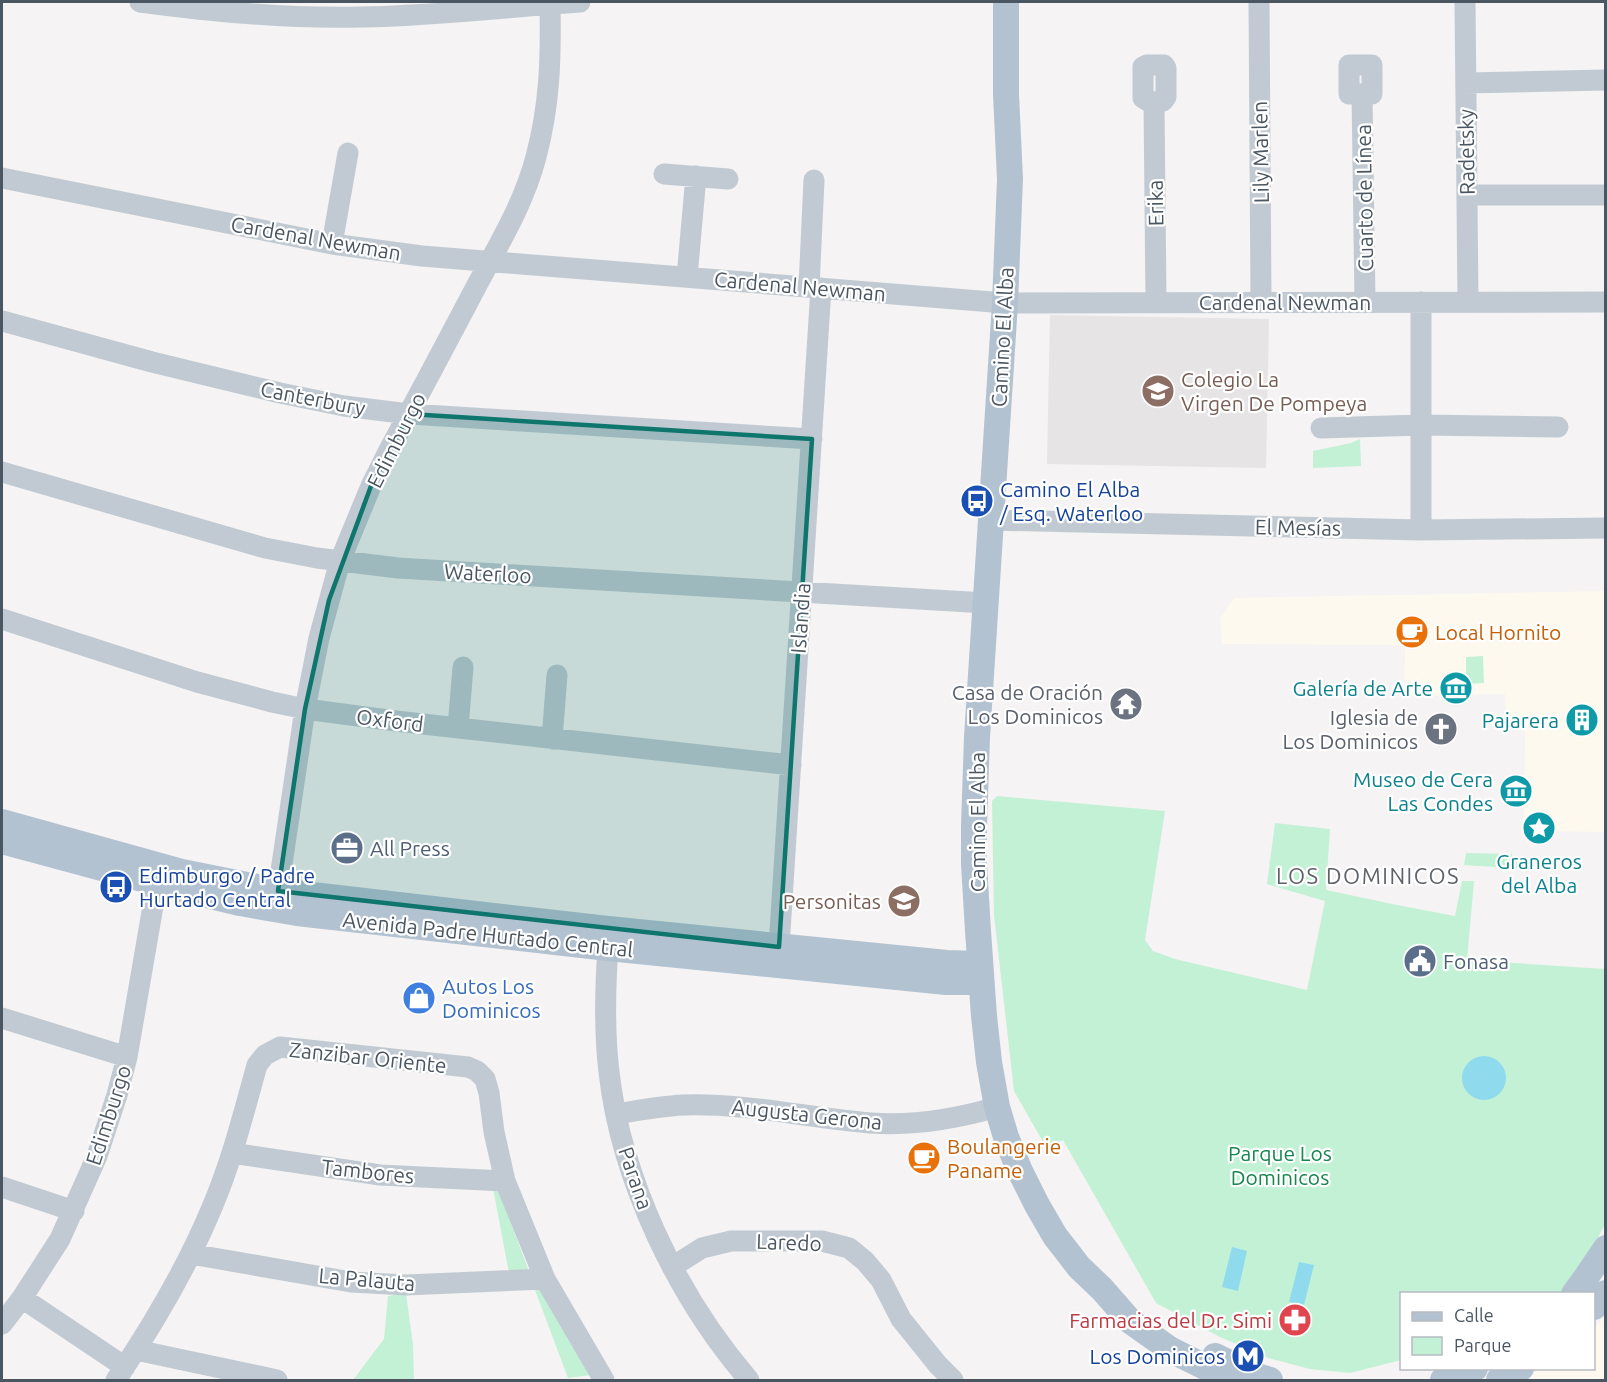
<svg xmlns="http://www.w3.org/2000/svg" width="1607" height="1382" font-family="Ubuntu,sans-serif">
	<style>
		.commercial { fill: #fdf9ef }
		.education { fill: #e6e4e5 }
		.green { fill: #c3f1d5 }
		.water { fill: #90daee }
		.lines { fill: none; stroke-linecap: round; stroke-linejoin: round }
		.minor { stroke: #c1cad2; stroke-width: 21 }
		.major { stroke: #b3c2d1; stroke-width: 26 }
		.marked { fill: #0f766e; fill-opacity: 0.2; stroke: #0f766e; stroke-width: 4.5; stroke-linejoin: round }
		.labels { text-anchor: middle; dominant-baseline: central; stroke-width: 4.5; stroke-linejoin: round; paint-order: stroke }
		.street-label { font-size: 21px; fill: #4a5661; stroke: #fff }
		.education-label { font-size: 21px; fill: #785e54; stroke: #fff; text-anchor: start }
		.transit-label { font-size: 21px; fill: #164399; stroke: #fff; text-anchor: start }
		.food-label { font-size: 21px; fill: #c56008; stroke: #fff; text-anchor: start }
		.culture-label { font-size: 21px; fill: #0d838f; stroke: #fff; text-anchor: end }
		.worship-label { font-size: 21px; fill: #5b616d; stroke: #fff; text-anchor: end }
		.service-label { font-size: 21px; fill: #4e5e75; stroke: #fff; text-anchor: start }
		.shop-label { font-size: 21px; fill: #366cbe; stroke: #fff; text-anchor: start }
		.park-label { font-size: 21px; fill: #17864f; stroke: #fff }
		.health-label { font-size: 21px; fill: #be3a42; stroke: #fff; text-anchor: end }
		.neighbourhood-label { font-size: 22px; letter-spacing: 1.5px; fill: #5f6368; stroke: #fff }
	</style>
	<rect width="100%" height="100%" fill="#f5f3f3"/>
	<!-- commercial -->
	<path class="commercial" d="M 1605,591 L 1605,832 L 1534,831 L 1524,818 L 1525,721 L 1506,721 L 1505,694 L 1404,696 L 1405,645 L 1222,644 L 1220,619 L 1234,598 Z
		M 1605,1316 L 1605,1380 L 1520,1380 L 1540,1369 L 1594,1368 L 1594,1329 Z"/>
	<!-- education -->
	<path class="education" d="M 1050,315 L 1269,319 L 1266,468 L 1047,464 Z"/>
	<!-- green -->
	<path class="green" d="M 1360,439 L 1361,466 L 1313,468 L 1313,451 L 1351,443 Z
		M 1483,656 L 1484,683 L 1466,684 L 1466,657 Z
		M 997,796 L 1165,811 L 1145,940 L 1153,951 L 1175,959 L 1307,990 L 1325,901 L 1267,884 L 1275,823 L 1330,829 L 1326,890 L 1397,905 L 1455,916 L 1462,881 L 1474,881 L 1467,960 L 1605,969 L 1605,1224 L 1585,1263 L 1562,1292 L 1560,1294 L 1402,1294 L 1401,1360 L 1350,1373 L 1310,1369 L 1268,1358 L 1260,1354 L 1220,1337 L 1156,1303 L 1063,1140 L 1046,1147 L 1014,1091 L 994,915 L 992,801 Z
		M 1466,853 L 1512,854 L 1512,861 L 1528,861 L 1528,869 L 1464,865 Z
		M 493,1188 L 498,1189 L 530,1274 L 509,1273 Z
		M 539,1288 L 591,1375 L 568,1378 L 535,1290 Z
		M 406,1293 L 413,1345 L 414,1380 L 353,1380 L 384,1339 L 388,1296 Z"/>
	<!-- water -->
	<path class="water" d="M1462 1078a22 22 0 1 1 44 0a22 22 0 1 1-44 0Z
		M 1232,1247 L 1247,1251 L 1238,1291 L 1222,1287 Z
		M 1299,1262 L 1314,1265 L 1304,1305 L 1289,1302 Z"/>
	<g class="lines">
		<!-- minor -->
		<path class="minor" d="M 140,2 C 214,12 288,19 362,17 C 435,16 508,7 580,2
			M 1259,2 L 1261,302
			M 1465,2 L 1468,302
			M 1147,65 L 1164,65 L 1166,68 L 1166,97 L 1163,101 C 1155,102 1149,103 1143,98 L 1143,67 Z
			M 1349,65 L 1372,65 L 1372,94 L 1349,94 Z
			M 1466,83 L 1606,80
			M 1362,94 L 1365,302
			M 1154,103 L 1156,302
			M 664,174 L 728,179
			M 2,178 L 332,244 L 422,256 L 1005,303 L 1606,302
			M 1467,195 L 1606,195
			M 332,244 L 348,153
			M 687,277 L 696,176
			M 809,287 L 814,180
			M 1421,302 L 1421,530
			M 2,321 L 152,362 L 280,393 L 344,406 L 409,414 L 812,439
			M 1321,428 L 1421,425 L 1558,427
			M 2,472 L 265,548 L 317,558 L 398,568 L 986,603
			M 991,520 L 1421,530 L 1606,528
			M 2,619 L 197,682 L 272,702 L 305,709 L 396,721 L 791,765
			M 458,728 L 463,667
			M 552,739 L 557,675
			M 278,891 L 305,709 L 319,638 L 340,561 L 371,486 L 389,450 C 419,395 448,340 477,285 C 499,244 524,203 536,157 C 550,104 551,59 550,4
			M 779,947 L 821,288
			M 608,948 C 605,989 604,1030 609,1072 C 621,1180 678,1298 749,1380
			M 2,1018 L 127,1057
			M 617,1114 C 639,1110 661,1106 684,1105 C 747,1103 809,1118 871,1123 C 913,1126 956,1119 997,1107
			M 232,1153 L 380,1175 L 505,1181
			M 2,1187 L 74,1211
			M 191,1254 L 351,1282 L 406,1285 L 545,1279
			M 672,1267 L 702,1248 L 731,1241 L 822,1241 L 849,1248 L 865,1261 L 881,1280 L 901,1319 L 938,1365 L 953,1380
			M 22,1298 L 125,1367
			M 2,1324 L 22,1298 L 60,1239 L 97,1156 L 117,1095 L 127,1057 L 157,883
			M 136,1350 L 277,1380
			M 116,1380 C 153,1325 188,1266 213,1205 C 232,1160 244,1112 257,1065 L 265,1055 L 280,1047 L 468,1067 L 477,1071 L 485,1079 L 489,1093 L 494,1132 L 505,1181 L 545,1279 L 604,1380"/>
		<!-- major -->
		<path class="major" d="M 1006,2 L 1006,94 L 1010,179 L 1005,303 L 977,737 L 974,826 L 974,864 L 978,931 L 984,1016 L 989,1062 L 997,1107 L 1006,1137 L 1019,1169 L 1037,1205 L 1055,1236 L 1079,1267 L 1102,1289 L 1130,1321 L 1171,1350 L 1231,1380
			M 2,822 L 182,872 L 278,891 L 608,929 L 947,963 L 980,964
			M 2,841 L 157,883 L 240,903 L 297,913 L 608,948 L 946,982 L 981,982
			M 1574,1294 L 1585,1279 L 1606,1248
			M 1594,1307 L 1606,1293
			M 1215,1356 L 1254,1375 L 1270,1380
			M 1443,1380 L 1475,1368
			M 1499,1380 L 1521,1368"/>
	</g>
	<!-- marked area -->
	<path class="marked" d="M 409,414 L 812,439 L 779,947 L 278,891 L 305,709 L 329,600 L 371,486 Z"/>
	<!-- icons -->
	<defs>
		<g id="school-disc" transform="scale(1.725)"><circle r="9.5" fill="#8d6e63" stroke="#fff"/><path d="M0-5L7-2L0 1L-7-2ZM-4 1L0 2.5L4 1V4Q0 6-4 4Z" fill="#fff"/></g>
		<g id="bus-disc" transform="scale(1.725)"><circle r="9.5" fill="#1a4fb4" stroke="#fff"/><path d="M-5-6H5V4H4V6H2V4H-2V6H-4V4H-5ZM-3.5-4V0h7V-4ZM-3.5 1.2v1.5H-2V1.2ZM2 1.2v1.5H3.5V1.2Z" fill="#fff"/></g>
		<g id="cafe-disc" transform="scale(1.725)"><circle r="9.5" fill="#e8710a" stroke="#fff"/><path d="M-5.5-4.5H6V0H3Q3 3.5 0 3.5H-2.5Q-5.5 3.5-5.5 0ZM3-3.2v2h1.7v-2ZM-6 4.5H4V6H-6Z" fill="#fff"/></g>
		<g id="museum-disc" transform="scale(1.725)"><circle r="9.5" fill="#0f9aa8" stroke="#fff"/><path d="M0-6L6-3V-2H-6V-3ZM-5-1h2V3h-2ZM-1-1h2V3h-2ZM3-1h2V3H3ZM-6 4H6V6H-6Z" fill="#fff"/></g>
		<g id="temple-disc" transform="scale(1.725)"><circle r="9.5" fill="#6b7280" stroke="#fff"/><path d="M0-6L5-2H3V0L6.5 2.5H4V6H1.5V3h-3V6H-4V2.5H-6.5L-3 0V-2H-5Z" fill="#fff"/></g>
		<g id="building-disc" transform="scale(1.725)"><circle r="9.5" fill="#0f9aa8" stroke="#fff"/><path d="M-4-6H4V6H1V3H-1V6H-4ZM-2.5-4.3h1.7v1.8h-1.7ZM.8-4.3h1.7v1.8H.8ZM-2.5-1h1.7V.8h-1.7ZM.8-1h1.7V.8H.8Z" fill="#fff"/></g>
		<g id="church-disc" transform="scale(1.725)"><circle r="9.5" fill="#6b7280" stroke="#fff"/><path d="M-1.2-6h2.4v3.5h3.3v2.4h-3.3V6h-2.4V-.1h-3.3v-2.4h3.3Z" fill="#fff"/></g>
		<g id="sight-disc" transform="scale(1.725)"><circle r="9.5" fill="#0f9aa8" stroke="#fff"/><path d="M0-6L1.8-2.2L6-1.7L2.9 1.2L3.7 5.4L0 3.3L-3.7 5.4L-2.9 1.2L-6-1.7L-1.8-2.2Z" fill="#fff"/></g>
		<g id="office-disc" transform="scale(1.725)"><circle r="9.5" fill="#5c6f8a" stroke="#fff"/><path d="M-6-3h4V-5.5h4V-3h4V5H-6ZM-1-4.5V-3h2v-1.5ZM-6 0V1H6V0Z" fill="#fff"/></g>
		<g id="civic-disc" transform="scale(1.725)"><circle r="9.5" fill="#5c6f8a" stroke="#fff"/><path d="M-.6-6.5H3V-4.5H.6V-3L4-1V1h2V6H-6V1h2V-1L-.6-3ZM-1.2 2.5V6h2.4V2.5Z" fill="#fff"/></g>
		<g id="shop-disc" transform="scale(1.725)"><circle r="9.5" fill="#3f7fe0" stroke="#fff"/><path d="M-5-2.5h2.3a2.7 3.5 0 0 1 5.4 0H5L5.5 6h-11ZM-1.5-2.5h3a1.5 2.3 0 0 0-3 0Z" fill="#fff"/></g>
		<g id="pharmacy-disc" transform="scale(1.725)"><circle r="9.5" fill="#e0444e" stroke="#fff"/><path d="M-2-6h4v4h4v4h-4v4h-4v-4h-4v-4h4Z" fill="#fff"/></g>
		<g id="metro-disc" transform="scale(1.725)"><circle r="9.5" fill="#1a4fb4" stroke="#fff"/><path d="M-5.5 5V-5H-3L0 0L3-5H5.5V5H3V-.5L0 4L-3-.5V5Z" fill="#fff"/></g>
	</defs>
	<g fill-rule="evenodd">
		<use href="#school-disc" x="1158" y="391"/>
		<use href="#bus-disc" x="977" y="501"/>
		<use href="#cafe-disc" x="1412" y="632"/>
		<use href="#museum-disc" x="1456" y="688"/>
		<use href="#temple-disc" x="1126" y="704"/>
		<use href="#building-disc" x="1582" y="720"/>
		<use href="#church-disc" x="1441" y="729"/>
		<use href="#museum-disc" x="1516" y="791"/>
		<use href="#sight-disc" x="1539" y="828"/>
		<use href="#office-disc" x="347" y="848"/>
		<use href="#bus-disc" x="116" y="887"/>
		<use href="#school-disc" x="904" y="901"/>
		<use href="#civic-disc" x="1420" y="961"/>
		<use href="#shop-disc" x="419" y="998"/>
		<use href="#cafe-disc" x="924" y="1158"/>
		<use href="#pharmacy-disc" x="1295" y="1320"/>
		<use href="#metro-disc" x="1248" y="1356"/>
	</g>
	<g class="labels">
		<!-- street labels -->
		<g class="street-label">
			<text transform="translate(1260 152) rotate(-91)">Lily Marlen</text>
			<text transform="translate(1466 152) rotate(-91)">Radetsky</text>
			<text transform="translate(1364 198) rotate(-91)">Cuarto de Línea</text>
			<text transform="translate(1155 203) rotate(-91)">Erika</text>
			<text transform="translate(316 238) rotate(10)">Cardenal Newman</text>
			<text transform="translate(800 286) rotate(5)">Cardenal Newman</text>
			<text x="1285" y="302">Cardenal Newman</text>
			<text transform="translate(1002 337) rotate(-87)">Camino El Alba</text>
			<text transform="translate(313 398) rotate(11)">Canterbury</text>
			<text transform="translate(396 440) rotate(-63)">Edimburgo</text>
			<text transform="translate(1298 527) rotate(1)">El Mesías</text>
			<text transform="translate(488 573) rotate(3)">Waterloo</text>
			<text transform="translate(800 618) rotate(-86)">Islandia</text>
			<text transform="translate(390 720) rotate(7)">Oxford</text>
			<text transform="translate(977 822) rotate(-90)">Camino El Alba</text>
			<text transform="translate(488 934) rotate(6)">Avenida Padre Hurtado Central</text>
			<text transform="translate(368 1057) rotate(6)">Zanzibar Oriente</text>
			<text transform="translate(807 1114) rotate(6)">Augusta Gerona</text>
			<text transform="translate(108 1115) rotate(-72)">Edimburgo</text>
			<text transform="translate(368 1171) rotate(6)">Tambores</text>
			<text transform="translate(636 1178) rotate(71)">Parana</text>
			<text transform="translate(789 1242) rotate(2)">Laredo</text>
			<text transform="translate(367 1279) rotate(5)">La Palauta</text>
		</g>
		<!-- education labels -->
		<g class="education-label">
			<text x="1181" y="379">Colegio La<tspan x="1181" dy="24">Virgen De Pompeya</tspan></text>
			<text x="881" y="901" text-anchor="end">Personitas</text>
		</g>
		<!-- transit labels -->
		<g class="transit-label">
			<text x="1000" y="489">Camino El Alba<tspan x="1000" dy="24">/ Esq. Waterloo</tspan></text>
			<text x="139" y="875">Edimburgo / Padre<tspan x="139" dy="24">Hurtado Central</tspan></text>
			<text x="1225" y="1356" text-anchor="end">Los Dominicos</text>
		</g>
		<!-- food labels -->
		<g class="food-label">
			<text x="1435" y="632">Local Hornito</text>
			<text x="947" y="1146">Boulangerie<tspan x="947" dy="24">Paname</tspan></text>
		</g>
		<!-- culture labels -->
		<g class="culture-label">
			<text x="1433" y="688">Galería de Arte</text>
			<text x="1559" y="720">Pajarera</text>
			<text x="1493" y="779">Museo de Cera<tspan x="1493" dy="24">Las Condes</tspan></text>
			<text x="1539" y="861" text-anchor="middle">Graneros<tspan x="1539" dy="24">del Alba</tspan></text>
		</g>
		<!-- worship labels -->
		<g class="worship-label">
			<text x="1103" y="692">Casa de Oración<tspan x="1103" dy="24">Los Dominicos</tspan></text>
			<text x="1418" y="717">Iglesia de<tspan x="1418" dy="24">Los Dominicos</tspan></text>
		</g>
		<!-- service labels -->
		<g class="service-label">
			<text x="370" y="848">All Press</text>
			<text x="1443" y="961">Fonasa</text>
		</g>
		<!-- shop labels -->
		<g class="shop-label">
			<text x="442" y="986">Autos Los<tspan x="442" dy="24">Dominicos</tspan></text>
		</g>
		<!-- park labels -->
		<g class="park-label">
			<text x="1280" y="1153">Parque Los<tspan x="1280" dy="24">Dominicos</tspan></text>
		</g>
		<!-- health labels -->
		<g class="health-label">
			<text x="1272" y="1320">Farmacias del Dr. Simi</text>
		</g>
		<!-- neighbourhood labels -->
		<g class="neighbourhood-label">
			<text x="1368" y="875">LOS DOMINICOS</text>
		</g>
	</g>
	<!-- border -->
	<rect width="1607" height="1382" fill="none" stroke="#4a5661" stroke-width="6"/>
	<!-- legend -->
	<rect x="1400" y="1292" width="195" height="78" fill="#ffffff" stroke="#b7bbc0" stroke-width="1.5"/>
	<rect x="1412" y="1312" width="30" height="9" fill="#b3c2d1" stroke="#b7bbc0" stroke-width="1.5"/>
	<text x="1454" y="1322" font-size="18" fill="#4a5661">Calle</text>
	<rect x="1412" y="1337" width="30" height="18" fill="#c3f1d5" stroke="#b7bbc0" stroke-width="1.5"/>
	<text x="1454" y="1352" font-size="18" fill="#4a5661">Parque</text>
</svg>
